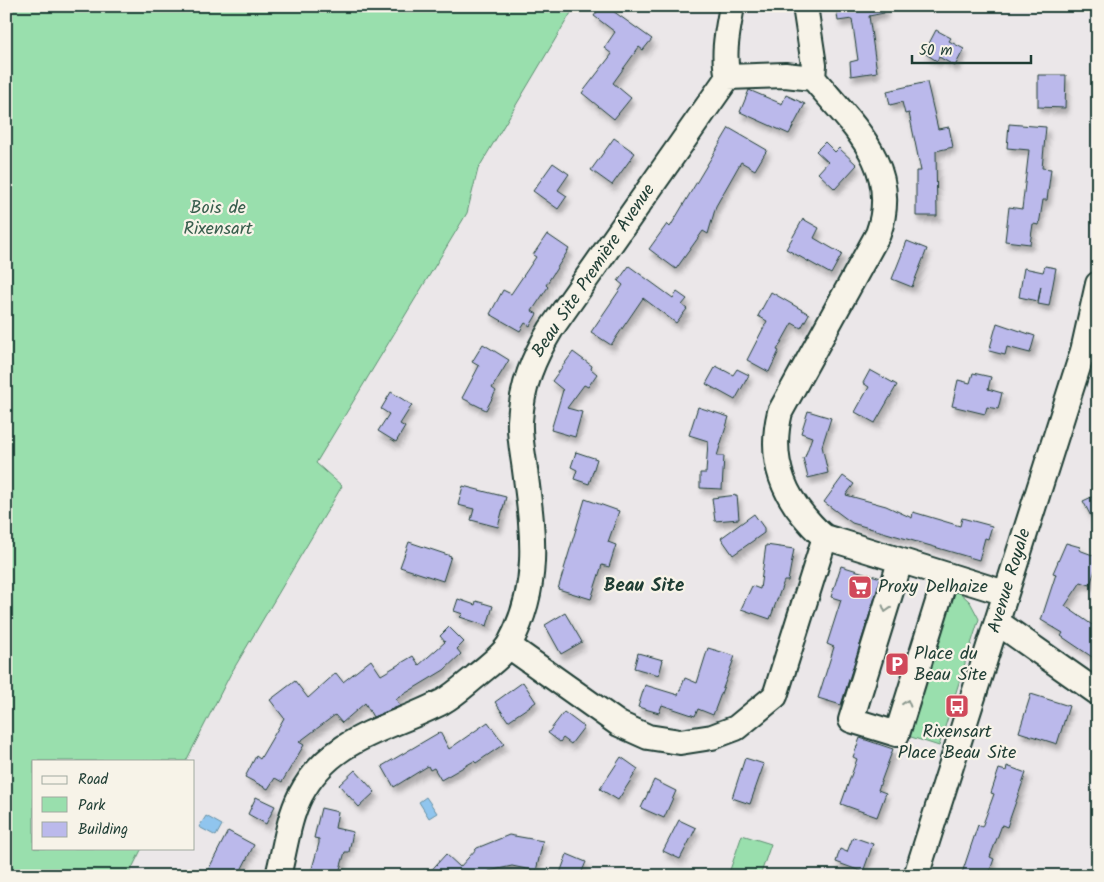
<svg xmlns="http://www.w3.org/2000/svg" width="1104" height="882" font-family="Kalam,sans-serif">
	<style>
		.green { fill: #99dfad; stroke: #5c8e70 }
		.water { fill: #90c5ee; stroke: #638fa4 }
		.building { fill: #bbb9eb; stroke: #1f3d34; filter: url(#shadow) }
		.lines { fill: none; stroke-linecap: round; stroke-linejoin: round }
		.minor-casing { stroke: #1f3d34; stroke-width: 28 }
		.minor { stroke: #f7f3e8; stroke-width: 24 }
		.oneway { stroke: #8b988e }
		.labels { text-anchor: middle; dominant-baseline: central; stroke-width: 4.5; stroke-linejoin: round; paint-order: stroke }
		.park-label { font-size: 18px; fill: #375d4c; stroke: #f7f3e8 }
		.street-label { font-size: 18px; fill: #1f3d34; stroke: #f7f3e8 }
		.poi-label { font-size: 18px; fill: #1f3d34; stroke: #f7f3e8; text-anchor: start }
		.neighbourhood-label { font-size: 19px; font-weight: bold; fill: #1f3d34; stroke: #f7f3e8 }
	</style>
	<defs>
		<filter id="shadow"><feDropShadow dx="3" dy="5.5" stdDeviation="2.5" flood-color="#0004"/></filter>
	</defs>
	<rect width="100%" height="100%" fill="#ebe7e9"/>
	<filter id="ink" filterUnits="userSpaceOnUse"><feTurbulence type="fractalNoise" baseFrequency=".02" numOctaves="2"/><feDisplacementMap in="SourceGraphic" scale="10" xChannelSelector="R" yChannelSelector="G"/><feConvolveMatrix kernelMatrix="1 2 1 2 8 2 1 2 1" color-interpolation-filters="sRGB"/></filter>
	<g filter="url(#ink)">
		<!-- green -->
		<path class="green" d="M 6,6 L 575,6 L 478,169 L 467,213 L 316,463 L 342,486 L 230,675 L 186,761 L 34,761 L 34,848 L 142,848 L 128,876 L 6,876 Z
			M 954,587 L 970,602 L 979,619 L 939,746 L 908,736 Z
			M 742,835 L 771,844 L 760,876 L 718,876 L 730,870 Z"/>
		<!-- water -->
		<path class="water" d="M 426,797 L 437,813 L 429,818 L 419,802 Z
			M 206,816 L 222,825 L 216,836 L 199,827 Z"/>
		<!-- building -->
		<path class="building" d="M 601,6 L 606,6 L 652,39 L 643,50 L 639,47 L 613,83 L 631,98 L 614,119 L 582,93 L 612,54 L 604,48 L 615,32 L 594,16 Z
			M 836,6 L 884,6 L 884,13 L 869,16 L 877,72 L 851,76 L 850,62 L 858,60 L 852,19 L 838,21 Z
			M 936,30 L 951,38 L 949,41 L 964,49 L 955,66 L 939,57 L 937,61 L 924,53 Z
			M 1038,75 L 1066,75 L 1065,108 L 1038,107 Z
			M 927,82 L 938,129 L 949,127 L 953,147 L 936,151 L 937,216 L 916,216 L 916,171 L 921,171 L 909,113 L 905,114 L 902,102 L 890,105 L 887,91 Z
			M 749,90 L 782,104 L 786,95 L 805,104 L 789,134 L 740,112 Z
			M 1009,124 L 1046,127 L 1042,168 L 1051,169 L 1047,200 L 1043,200 L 1039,225 L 1033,224 L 1030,244 L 1005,241 L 1009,207 L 1022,209 L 1029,150 L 1007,148 Z
			M 729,128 L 767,150 L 755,170 L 741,162 L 716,206 L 708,234 L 703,231 L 676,269 L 649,249 L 667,224 L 670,227 Z
			M 614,138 L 635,153 L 612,185 L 591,170 Z
			M 825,142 L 835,152 L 839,148 L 857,165 L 835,189 L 818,173 L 828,162 L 816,151 Z
			M 553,163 L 569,174 L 558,190 L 567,196 L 558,209 L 533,191 Z
			M 803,219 L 819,228 L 814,238 L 842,254 L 831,274 L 786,249 Z
			M 547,234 L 569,249 L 546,285 L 548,287 L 532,311 L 537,314 L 530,326 L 525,323 L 520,331 L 490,314 L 503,290 L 511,294 L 536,257 L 533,255 Z
			M 907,241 L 927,249 L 912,287 L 892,279 Z
			M 629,266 L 673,298 L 677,292 L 687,299 L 682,305 L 687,309 L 676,323 L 643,298 L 611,345 L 591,332 L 623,285 L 618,281 Z
			M 1045,266 L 1056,268 L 1049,306 L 1038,304 L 1041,286 L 1038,301 L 1019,297 L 1024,268 L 1043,272 Z
			M 771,292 L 809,314 L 801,328 L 792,323 L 777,350 L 779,351 L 769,372 L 747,360 L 767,321 L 758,316 Z
			M 997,323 L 1035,336 L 1030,353 L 1007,347 L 1005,355 L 989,351 Z
			M 483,344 L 509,360 L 492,388 L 496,391 L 486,410 L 462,398 L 479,366 L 472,362 Z
			M 573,352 L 592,366 L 591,369 L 597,374 L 588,387 L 584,385 L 567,408 L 582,412 L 575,437 L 551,430 L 563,390 L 552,381 Z
			M 716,366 L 733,375 L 737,369 L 749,375 L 735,400 L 706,384 Z
			M 870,370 L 897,385 L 875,423 L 855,412 L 869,387 L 863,383 Z
			M 973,373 L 991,377 L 988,389 L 1002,393 L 998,409 L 987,407 L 985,414 L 952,406 L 958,380 L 970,383 Z
			M 391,392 L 412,405 L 400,424 L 405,427 L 396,442 L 378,431 L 389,414 L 381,409 Z
			M 698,407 L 729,417 L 717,456 L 724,456 L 722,489 L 700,488 L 700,473 L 706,473 L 708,441 L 689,435 Z
			M 808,411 L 831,418 L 822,446 L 828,473 L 808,478 L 803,458 L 805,457 L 812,437 L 801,433 Z
			M 576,452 L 597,459 L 589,484 L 574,479 L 577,470 L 571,467 Z
			M 843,476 L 854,484 L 846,495 L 886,506 L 912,518 L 913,512 L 960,526 L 962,518 L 992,526 L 988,539 L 985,538 L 979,560 L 852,523 L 824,502 Z
			M 463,486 L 506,497 L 498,527 L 471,520 L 474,509 L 458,505 Z
			M 1098,494 L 1098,530 L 1083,501 Z
			M 737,495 L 739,519 L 715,521 L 712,498 Z
			M 585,499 L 619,511 L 608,542 L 616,545 L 609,567 L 602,565 L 591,599 L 558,589 Z
			M 754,514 L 764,528 L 764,533 L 733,555 L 721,538 Z
			M 409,542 L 451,556 L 443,581 L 400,567 Z
			M 1066,543 L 1080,547 L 1079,550 L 1098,557 L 1098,571 L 1095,570 L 1090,585 L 1081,582 L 1065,606 L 1098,629 L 1098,661 L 1061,636 L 1063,633 L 1041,620 L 1056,574 L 1053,573 Z
			M 766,545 L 794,549 L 788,581 L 784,581 L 770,619 L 741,609 L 752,586 L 760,589 Z
			M 841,566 L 881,578 L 841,705 L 818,698 L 834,647 L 827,644 L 841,600 L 831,597 Z
			M 458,599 L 475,605 L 476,601 L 493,606 L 487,626 L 460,617 L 463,614 L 454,611 Z
			M 565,613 L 582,642 L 561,654 L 545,625 Z
			M 449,627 L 464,642 L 457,649 L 461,654 L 444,670 L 396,699 L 400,706 L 373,717 L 365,703 L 342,723 L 335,715 L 299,742 L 304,745 L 282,782 L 275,778 L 268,789 L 245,777 L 256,756 L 260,759 L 284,718 L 270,700 L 295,681 L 308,698 L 336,673 L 343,682 L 371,660 L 381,675 L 413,656 L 419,665 L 445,642 L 440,636 Z
			M 708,648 L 735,656 L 713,715 L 698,709 L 695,716 L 662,705 L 659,713 L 638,707 L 645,685 L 678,695 L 685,678 L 697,683 Z
			M 638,653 L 663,660 L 659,675 L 634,668 Z
			M 523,682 L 536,702 L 508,721 L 495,702 Z
			M 1031,694 L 1069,706 L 1057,744 L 1019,732 Z
			M 564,712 L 584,727 L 571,744 L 563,738 L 560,742 L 548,733 Z
			M 488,722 L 504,744 L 476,763 L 474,761 L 441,780 L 434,768 L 430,770 L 428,766 L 394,787 L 382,766 L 440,732 L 449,749 Z
			M 860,738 L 893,749 L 878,790 L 886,793 L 877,817 L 841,804 L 857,759 L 853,757 Z
			M 621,757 L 638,769 L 618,800 L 600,789 Z
			M 745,758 L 764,764 L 750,804 L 732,798 Z
			M 1007,766 L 1026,773 L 1007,827 L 1002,825 L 990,857 L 994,859 L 988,876 L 961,876 L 978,825 L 982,827 L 994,794 L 991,793 L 999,769 L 1006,771 Z
			M 355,770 L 375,792 L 359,807 L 339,785 Z
			M 654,780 L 676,791 L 664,818 L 641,808 Z
			M 256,797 L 275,806 L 266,824 L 248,814 Z
			M 321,808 L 338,812 L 335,828 L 353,832 L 349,852 L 345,852 L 338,876 L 310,876 L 319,843 L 319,839 L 314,838 Z
			M 679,820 L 696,828 L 680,859 L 663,851 Z
			M 228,831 L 254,845 L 238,876 L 205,876 Z
			M 509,835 L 543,841 L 536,871 L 512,866 L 489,871 L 485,876 L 426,876 L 446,854 L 460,867 L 477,848 Z
			M 853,837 L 873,844 L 863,872 L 836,862 L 840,849 L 847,852 Z
			M 567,854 L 586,862 L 580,876 L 559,876 Z"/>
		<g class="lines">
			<!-- minor casing -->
			<g class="minor-casing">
				<path id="minor" d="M 805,6 L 814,65 L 813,78
					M 728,77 L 785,75 L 813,78
					M 728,77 C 722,54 728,29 732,6
					M 813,78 C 852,125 902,167 878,234 L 780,412 C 771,449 777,484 803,515 C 810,523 816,531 825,537 L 1005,593
					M 900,562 L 851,720 L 897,734 L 946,576
					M 997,622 L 1098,693
					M 509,646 L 619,724 L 648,737 L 680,742 L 712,737 L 736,728 L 775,696 L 825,537
					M 278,876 C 285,849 288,820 300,796 C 331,736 388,730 442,702 C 454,695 464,686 475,677 C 486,667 503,656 510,643 C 541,585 533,532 525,470 C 523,454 519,436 520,421 C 522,385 533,359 551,329 L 728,77
					M 916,876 L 1083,351 L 1098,284"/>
			</g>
			<!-- minor -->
			<use href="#minor" class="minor"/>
		</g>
		<!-- one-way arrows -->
		<defs><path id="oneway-chevron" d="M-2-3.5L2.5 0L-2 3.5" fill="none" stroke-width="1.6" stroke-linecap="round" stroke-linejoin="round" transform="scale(1.25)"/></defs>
		<g class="oneway">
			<use href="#oneway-chevron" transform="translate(886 609) rotate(107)"/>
			<use href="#oneway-chevron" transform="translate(907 703) rotate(-73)"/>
		</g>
	</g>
	<!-- icons -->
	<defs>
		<g id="supermarket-square" transform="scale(1.25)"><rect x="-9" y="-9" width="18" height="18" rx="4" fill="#d1495b" stroke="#f7f3e8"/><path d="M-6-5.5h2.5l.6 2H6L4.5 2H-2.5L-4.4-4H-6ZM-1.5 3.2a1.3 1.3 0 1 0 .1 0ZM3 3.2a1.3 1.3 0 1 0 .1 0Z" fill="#fff"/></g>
		<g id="parking-square" transform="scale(1.25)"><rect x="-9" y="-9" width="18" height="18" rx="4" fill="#d1495b" stroke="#f7f3e8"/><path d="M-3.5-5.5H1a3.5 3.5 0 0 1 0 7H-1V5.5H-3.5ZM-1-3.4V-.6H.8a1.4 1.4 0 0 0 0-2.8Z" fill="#fff"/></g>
		<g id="bus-square" transform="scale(1.25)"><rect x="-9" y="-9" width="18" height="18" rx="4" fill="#d1495b" stroke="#f7f3e8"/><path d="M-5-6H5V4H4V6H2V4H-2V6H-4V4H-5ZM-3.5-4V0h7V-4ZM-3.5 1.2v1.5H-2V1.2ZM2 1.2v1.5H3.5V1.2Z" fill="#fff"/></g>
	</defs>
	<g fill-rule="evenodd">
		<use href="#supermarket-square" x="860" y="587"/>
		<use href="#parking-square" x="897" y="664"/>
		<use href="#bus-square" x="957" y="706"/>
	</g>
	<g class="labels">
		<!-- park labels -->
		<g class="park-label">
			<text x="218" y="208">Bois de<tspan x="218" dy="21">Rixensart</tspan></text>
		</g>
		<!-- street labels -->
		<g class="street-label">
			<text transform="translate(594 271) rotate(-56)">Beau Site Première Avenue</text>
			<text transform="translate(1010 581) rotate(-73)">Avenue Royale</text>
		</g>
		<!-- poi labels -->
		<g class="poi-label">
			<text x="878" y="587">Proxy Delhaize</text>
			<text x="914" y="654">Place du<tspan x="914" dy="21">Beau Site</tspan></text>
			<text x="957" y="732" text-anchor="middle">Rixensart<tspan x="957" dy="21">Place Beau Site</tspan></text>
		</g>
		<!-- neighbourhood labels -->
		<g class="neighbourhood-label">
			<text x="644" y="586">Beau Site</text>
		</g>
	</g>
	<!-- margin -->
	<rect width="1104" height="882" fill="none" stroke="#f7f3e8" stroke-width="25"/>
	<rect x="12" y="12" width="1079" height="857" fill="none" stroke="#1f3d34" stroke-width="2" filter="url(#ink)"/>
	<!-- legend -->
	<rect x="32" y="760" width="162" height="90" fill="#f7f3e8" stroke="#a1aaa0"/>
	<rect x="42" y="776" width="25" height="8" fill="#f7f3e8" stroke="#a1aaa0"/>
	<text x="78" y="784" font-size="15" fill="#1f3d34">Road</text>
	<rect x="42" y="797" width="25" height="15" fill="#99dfad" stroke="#a1aaa0"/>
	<text x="78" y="810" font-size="15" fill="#1f3d34">Park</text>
	<rect x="42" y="822" width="25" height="15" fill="#bbb9eb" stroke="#a1aaa0"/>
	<text x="78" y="834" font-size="15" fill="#1f3d34">Building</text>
	<!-- scale -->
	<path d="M912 55v8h119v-8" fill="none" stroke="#1f3d34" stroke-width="2.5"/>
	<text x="919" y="55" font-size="15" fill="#1f3d34" stroke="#f7f3e8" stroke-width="4" paint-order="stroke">50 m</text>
</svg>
